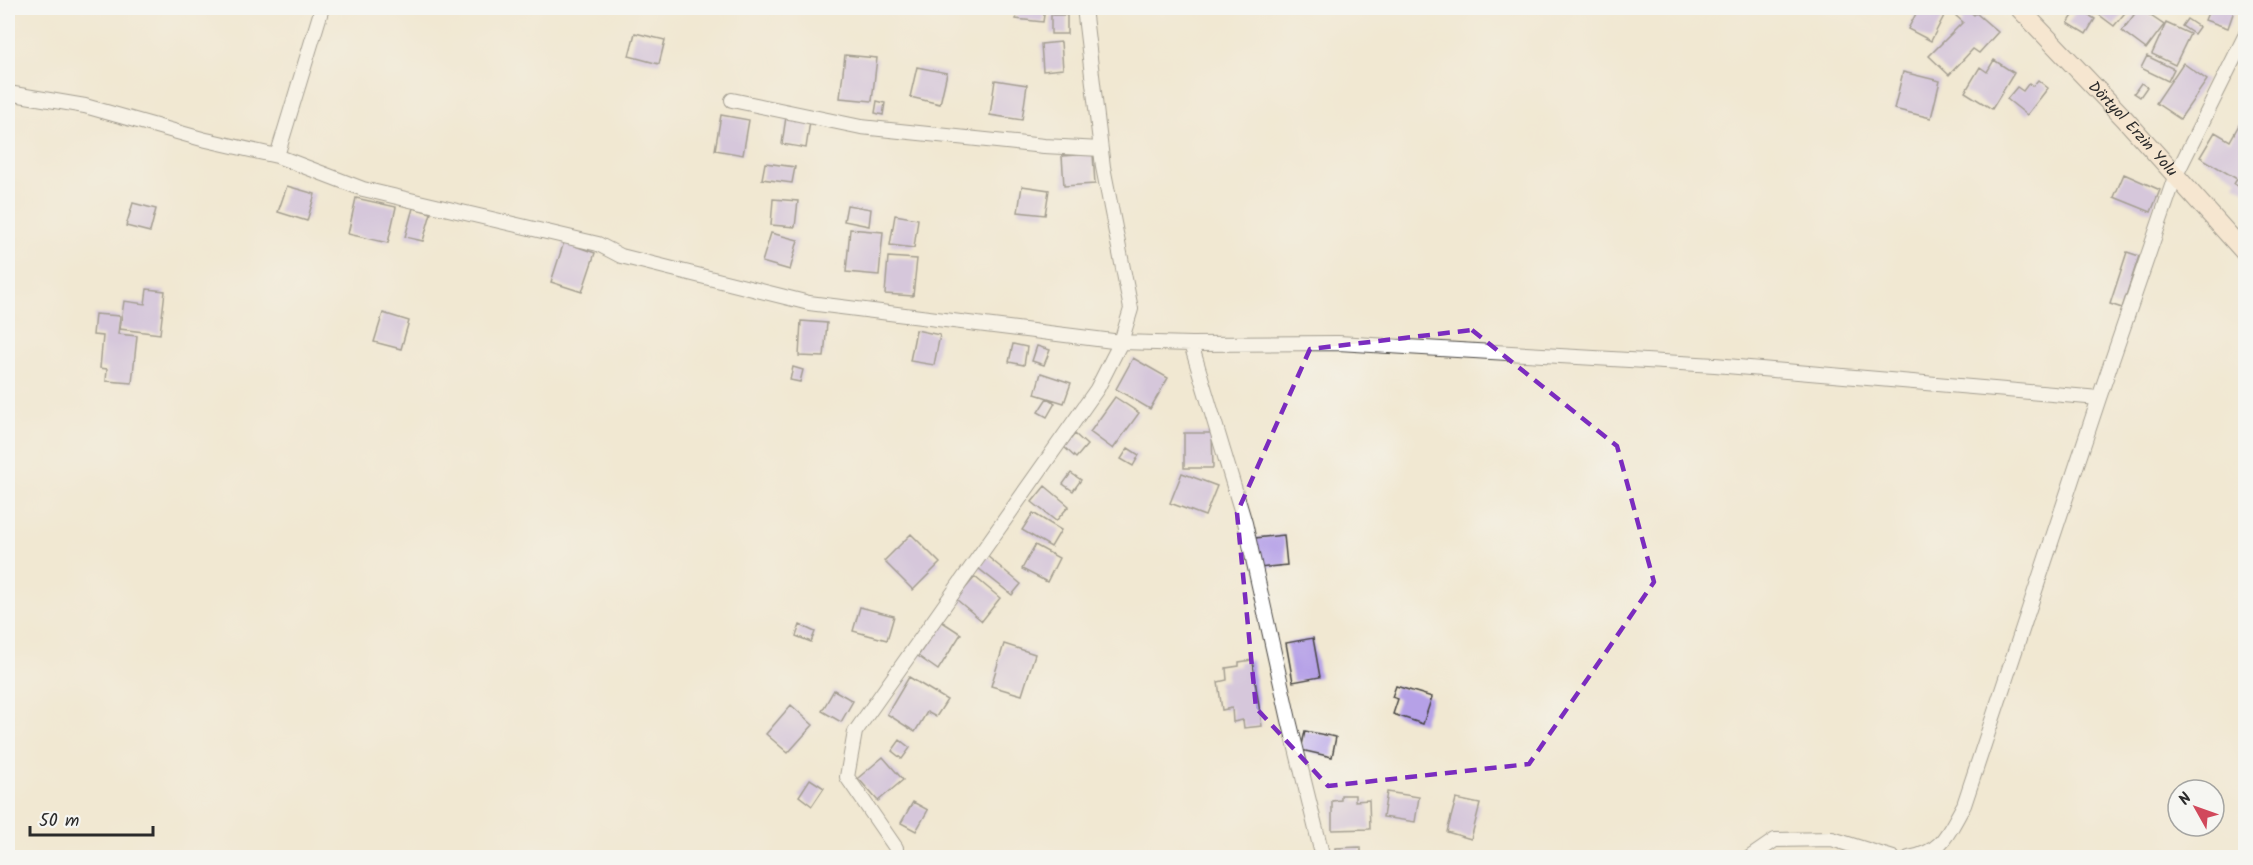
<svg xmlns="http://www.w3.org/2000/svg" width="2253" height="865" font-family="Kalam,sans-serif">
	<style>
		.building { fill: #b6a1e7 }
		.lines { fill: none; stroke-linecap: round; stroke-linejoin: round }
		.street-casing { stroke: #494744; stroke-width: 16 }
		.secondary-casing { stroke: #494744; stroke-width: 20 }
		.street { stroke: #fff; stroke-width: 14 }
		.secondary { stroke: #fce5cf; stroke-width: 18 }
		.marked { fill: none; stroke: #7b2cbf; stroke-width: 4.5; stroke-dasharray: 12 8; stroke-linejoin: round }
		.labels { text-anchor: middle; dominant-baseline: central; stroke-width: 4.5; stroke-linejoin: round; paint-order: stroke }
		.street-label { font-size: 16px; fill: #2b2b2b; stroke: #f6f6f2 }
	</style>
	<rect width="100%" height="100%" fill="#f6f6f2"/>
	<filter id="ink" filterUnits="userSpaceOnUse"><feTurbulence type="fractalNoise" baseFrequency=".0167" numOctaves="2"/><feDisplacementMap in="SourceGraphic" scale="12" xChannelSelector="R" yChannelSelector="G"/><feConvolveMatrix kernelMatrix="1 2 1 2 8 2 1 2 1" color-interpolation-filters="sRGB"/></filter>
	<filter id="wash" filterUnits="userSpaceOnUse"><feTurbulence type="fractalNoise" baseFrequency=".008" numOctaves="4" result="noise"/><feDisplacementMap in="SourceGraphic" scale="24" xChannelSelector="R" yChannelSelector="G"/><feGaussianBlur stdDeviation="1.35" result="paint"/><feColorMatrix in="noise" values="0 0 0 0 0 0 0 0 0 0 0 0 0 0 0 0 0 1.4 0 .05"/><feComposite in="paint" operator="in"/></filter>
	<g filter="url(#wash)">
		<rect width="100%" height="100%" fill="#f1e8d2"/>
		<g id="blocks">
			<!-- building -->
			<path class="building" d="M 1018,8 L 1045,8 L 1043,22 L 1016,19 Z
				M 1919,8 L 1948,8 L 1931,41 L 1908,29 Z
				M 1950,8 L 1966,8 L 1974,15 L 1976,13 L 1998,32 L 1979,53 L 1973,49 L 1949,75 L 1929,56 L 1963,22 L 1948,9 Z
				M 2078,8 L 2095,19 L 2086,34 L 2068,23 Z
				M 2090,8 L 2129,8 L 2114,26 Z
				M 2139,8 L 2164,25 L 2146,49 L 2122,31 Z
				M 2210,8 L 2235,8 L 2228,28 L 2205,20 Z
				M 1051,15 L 1067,15 L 1067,34 L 1051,34 Z
				M 2187,19 L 2199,27 L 2194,34 L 2182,26 Z
				M 2166,23 L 2190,34 L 2175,65 L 2152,54 Z
				M 635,33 L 665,40 L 659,64 L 629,56 Z
				M 1061,42 L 1063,69 L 1043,71 L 1041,44 Z
				M 845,55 L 877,58 L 872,101 L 840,98 Z
				M 2147,56 L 2174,69 L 2168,81 L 2141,68 Z
				M 1994,60 L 2014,73 L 1992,109 L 1965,92 L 1980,67 L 1987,72 Z
				M 2183,63 L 2207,80 L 2180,119 L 2156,103 Z
				M 917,67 L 947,73 L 940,104 L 910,97 Z
				M 1903,72 L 1940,81 L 1931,118 L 1894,109 Z
				M 995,80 L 1027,85 L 1022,120 L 990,115 Z
				M 2038,80 L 2048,88 L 2027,115 L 2007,99 L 2017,87 L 2023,91 L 2029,83 L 2033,86 Z
				M 2141,83 L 2147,87 L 2140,97 L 2134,93 Z
				M 877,101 L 885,103 L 883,115 L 875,113 Z
				M 721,115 L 749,120 L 743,155 L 715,150 Z
				M 786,117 L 810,121 L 806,148 L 782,144 Z
				M 2239,125 L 2246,128 L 2246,191 L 2234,184 L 2237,179 L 2200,157 L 2215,132 L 2230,141 Z
				M 1093,154 L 1095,184 L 1064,186 L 1062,156 Z
				M 765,163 L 795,167 L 792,183 L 762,179 Z
				M 2124,174 L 2160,190 L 2151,212 L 2114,197 Z
				M 287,186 L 315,194 L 307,221 L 278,212 Z
				M 1022,186 L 1049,190 L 1045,215 L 1018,212 Z
				M 356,198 L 396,207 L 388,243 L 348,234 Z
				M 773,199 L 798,201 L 795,227 L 771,225 Z
				M 133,203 L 156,209 L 150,232 L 126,226 Z
				M 847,205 L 871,209 L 869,226 L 844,221 Z
				M 413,208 L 431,213 L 423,241 L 405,237 Z
				M 895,215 L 918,219 L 914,248 L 890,245 Z
				M 850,229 L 883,232 L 879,275 L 846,272 Z
				M 771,233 L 798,240 L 790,270 L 762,262 Z
				M 564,242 L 595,253 L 582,292 L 551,282 Z
				M 2127,252 L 2139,256 L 2122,308 L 2110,304 Z
				M 888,257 L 917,259 L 913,296 L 885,294 Z
				M 147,289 L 165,291 L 160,334 L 120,329 L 124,301 L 145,304 Z
				M 383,313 L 409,321 L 401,349 L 374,342 Z
				M 95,314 L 120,316 L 118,334 L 137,336 L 132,383 L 106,381 L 107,369 L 100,368 L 103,336 L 93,335 Z
				M 801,321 L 827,323 L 824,357 L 799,356 Z
				M 916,330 L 940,335 L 934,365 L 910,361 Z
				M 1013,344 L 1027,347 L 1024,365 L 1009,362 Z
				M 1037,346 L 1050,350 L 1044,365 L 1032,361 Z
				M 1133,358 L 1168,378 L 1150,409 L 1116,389 Z
				M 793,367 L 803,370 L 800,382 L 790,380 Z
				M 1041,373 L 1071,383 L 1064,403 L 1035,394 Z
				M 1115,397 L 1139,413 L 1113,449 L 1090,432 Z
				M 1047,398 L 1055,403 L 1047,417 L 1038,412 Z
				M 1184,433 L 1212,433 L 1213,468 L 1184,468 Z
				M 1075,434 L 1087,445 L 1076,458 L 1064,447 Z
				M 1128,448 L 1139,455 L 1133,466 L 1121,459 Z
				M 1071,473 L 1081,480 L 1073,491 L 1063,484 Z
				M 1182,473 L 1217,486 L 1205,516 L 1170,503 Z
				M 1045,486 L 1069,506 L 1056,521 L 1032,502 Z
				M 1033,513 L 1061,530 L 1051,547 L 1022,530 Z
				M 911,534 L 940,563 L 913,590 L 884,561 Z
				M 1284,535 L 1287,565 L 1259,568 L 1255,538 Z
				M 1035,545 L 1059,558 L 1047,582 L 1022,569 Z
				M 987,556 L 1021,584 L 1012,595 L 978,568 Z
				M 975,577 L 1000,598 L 982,621 L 956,599 Z
				M 860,607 L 894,616 L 887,640 L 853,631 Z
				M 941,621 L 961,634 L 938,670 L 918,656 Z
				M 800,625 L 815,632 L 811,642 L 796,636 Z
				M 1313,638 L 1320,677 L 1293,682 L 1286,643 Z
				M 1004,644 L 1035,654 L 1022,695 L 991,686 Z
				M 1252,660 L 1262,726 L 1244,728 L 1243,720 L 1233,722 L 1232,708 L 1222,710 L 1218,682 L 1227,680 L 1226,668 L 1239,666 L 1239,662 Z
				M 909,677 L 947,700 L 936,717 L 927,712 L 915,732 L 887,714 Z
				M 1396,686 L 1432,697 L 1423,724 L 1393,714 L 1398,699 L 1392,697 Z
				M 834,690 L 853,701 L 841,722 L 822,711 Z
				M 791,705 L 813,725 L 788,753 L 766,734 Z
				M 1305,731 L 1336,737 L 1332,757 L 1301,750 Z
				M 900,740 L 910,748 L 902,759 L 892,751 Z
				M 883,757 L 903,780 L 878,801 L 858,778 Z
				M 810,779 L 824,788 L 812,806 L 799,796 Z
				M 1387,792 L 1419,797 L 1415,822 L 1383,817 Z
				M 1341,795 L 1355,795 L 1355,801 L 1369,800 L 1370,829 L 1332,830 L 1332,801 L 1341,800 Z
				M 1456,799 L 1480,804 L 1471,839 L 1447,832 Z
				M 913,802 L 928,810 L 916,831 L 901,823 Z
				M 1361,847 L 1361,858 L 1335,858 L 1335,848 Z"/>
		</g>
	</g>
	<g filter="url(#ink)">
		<use href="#blocks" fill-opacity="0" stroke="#494744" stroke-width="1.5"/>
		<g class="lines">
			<!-- street casing -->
			<g class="street-casing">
				<path id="street" d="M 8,93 L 85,106 L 202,139 L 277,156 L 363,189 L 598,244 L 621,256 L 809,303 L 1121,342 L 1191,344 L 1338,343 L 1715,365 L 2099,398
					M 732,100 L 861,127 L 1044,146 L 1101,149
					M 277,156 L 322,8
					M 1191,344 L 1245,523 L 1289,720 L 1323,858
					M 895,858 L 896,848 L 847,777 L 855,732 L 1097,389 L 1121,342 L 1131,309 L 1103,167 L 1084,8
					M 1749,858 L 1775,840 L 1832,839 L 1893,858
					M 1909,858 C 1943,852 1948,833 1964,805 L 2099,398 L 2175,177 L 2246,34"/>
			</g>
			<!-- secondary casing -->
			<g class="secondary-casing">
				<g id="secondary">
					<path id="s1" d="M 2019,8 L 2124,118 L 2246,254"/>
				</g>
			</g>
			<!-- street -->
			<use href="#street" class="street"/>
			<!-- secondary -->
			<use href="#secondary" class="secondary"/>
		</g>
	</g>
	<!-- marked area -->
	<path d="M0 0H2253V865H0ZM 1472,330 L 1617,446 L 1654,582 L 1529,764 L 1328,786 L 1256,708 L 1237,513 L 1310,349 Z" fill="#f1e8d2" fill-opacity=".55" fill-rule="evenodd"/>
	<path class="marked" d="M 1472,330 L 1617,446 L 1654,582 L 1529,764 L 1328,786 L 1256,708 L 1237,513 L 1310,349 Z"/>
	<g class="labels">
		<!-- street labels -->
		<g class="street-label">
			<text stroke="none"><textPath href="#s1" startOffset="166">Dörtyol Erzin Yolu</textPath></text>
		</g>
	</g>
	<!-- margin -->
	<rect width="2253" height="865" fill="none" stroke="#f6f6f2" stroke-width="30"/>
	<!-- north arrow -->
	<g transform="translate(2196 808) rotate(310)"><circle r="28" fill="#f6f6f2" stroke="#a5a5a2" stroke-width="1.5"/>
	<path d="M0-4.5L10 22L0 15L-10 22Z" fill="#d1495b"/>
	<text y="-9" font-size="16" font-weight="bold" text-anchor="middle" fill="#2b2b2b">N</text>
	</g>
	<!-- scale -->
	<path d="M30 826v9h123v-9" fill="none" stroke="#2b2b2b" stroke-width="3"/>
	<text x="39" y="826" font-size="18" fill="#2b2b2b" stroke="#f6f6f2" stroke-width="4.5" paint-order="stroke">50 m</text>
</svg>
